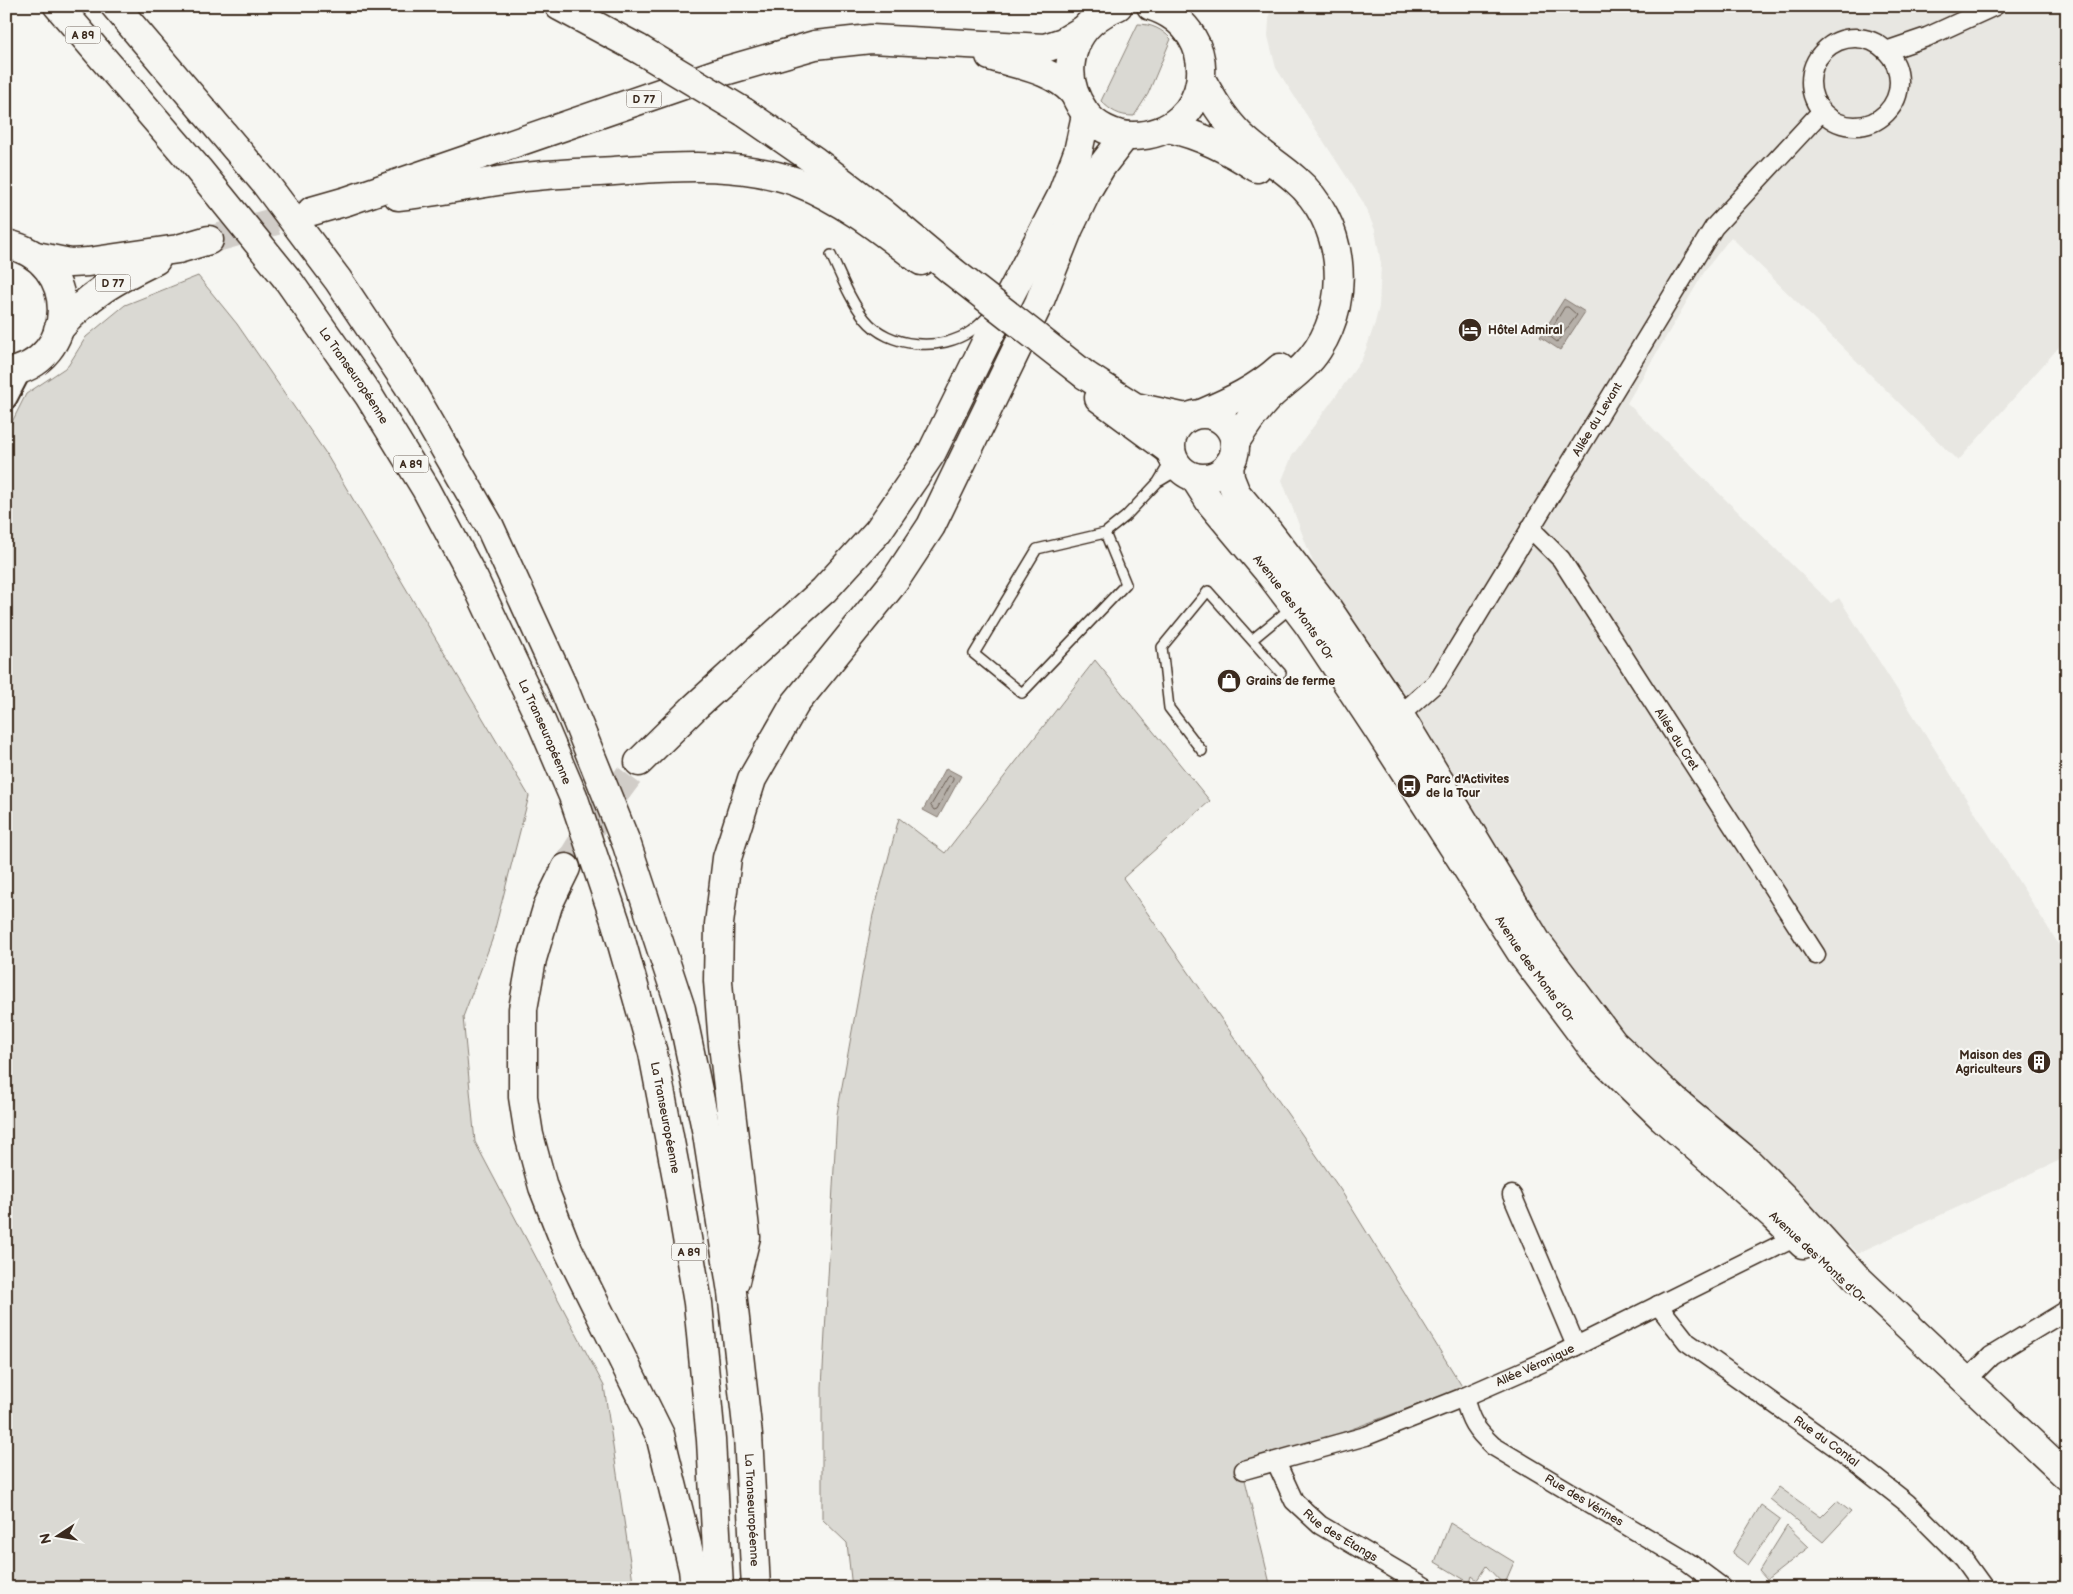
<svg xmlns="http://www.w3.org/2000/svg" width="2073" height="1594" font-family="'Balsamiq Sans',sans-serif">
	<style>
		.built { fill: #e8e7e2 }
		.green { fill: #dad9d3; stroke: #8a8278 }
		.water { fill: #b6b0a9; stroke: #857a71 }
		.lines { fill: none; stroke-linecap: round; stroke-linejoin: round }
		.shore { stroke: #6c6056; stroke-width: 1 }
		.primary-tunnel { stroke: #d1cdc8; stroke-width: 28; stroke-dasharray: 28 14; stroke-linecap: butt }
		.motorway-tunnel { stroke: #d1cdc8; stroke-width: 28; stroke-dasharray: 28 14; stroke-linecap: butt }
		.service-casing { stroke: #3b2a1e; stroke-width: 12 }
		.minor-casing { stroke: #3b2a1e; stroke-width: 21 }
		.tertiary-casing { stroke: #3b2a1e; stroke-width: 25 }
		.primary-casing { stroke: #3b2a1e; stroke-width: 31 }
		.motorway-casing { stroke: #3b2a1e; stroke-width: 31 }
		.service { stroke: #f6f6f2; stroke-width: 9 }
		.minor { stroke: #f6f6f2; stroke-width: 18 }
		.tertiary { stroke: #f6f6f2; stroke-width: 21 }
		.primary { stroke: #f6f6f2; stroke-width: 28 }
		.motorway { stroke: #f6f6f2; stroke-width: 28 }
		.motorway-bridge-casing { stroke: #3b2a1e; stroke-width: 31; stroke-linecap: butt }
		.motorway-bridge { stroke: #f6f6f2; stroke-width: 28 }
		.labels { text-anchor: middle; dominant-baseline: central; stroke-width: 4.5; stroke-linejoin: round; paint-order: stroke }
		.shield { fill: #f6f6f2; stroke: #73675e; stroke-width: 1 }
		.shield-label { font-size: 11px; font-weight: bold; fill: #3b2a1e }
		.poi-label { font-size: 12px; font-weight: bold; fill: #3b2a1e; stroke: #f6f6f2; text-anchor: start }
		.street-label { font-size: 12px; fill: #3b2a1e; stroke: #f6f6f2 }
	</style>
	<rect width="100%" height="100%" fill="#f6f6f2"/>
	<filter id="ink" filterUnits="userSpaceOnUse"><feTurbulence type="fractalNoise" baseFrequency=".02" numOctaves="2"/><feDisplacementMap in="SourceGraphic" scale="10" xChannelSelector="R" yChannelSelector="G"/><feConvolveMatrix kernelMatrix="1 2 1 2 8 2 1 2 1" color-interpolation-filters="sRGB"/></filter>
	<g filter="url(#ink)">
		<!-- built -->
		<path class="built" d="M 1270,6 L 2067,6 L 2067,338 L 1958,461 L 1731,237 L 1706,269 L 1627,403 L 1831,603 L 1839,598 L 2059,945 L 2067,941 L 2067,1157 L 1858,1253 L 1631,1042 L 1548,931 L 1372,647 L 1315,568 L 1282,480 L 1292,456 L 1361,361 L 1366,349 L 1375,323 L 1379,307 L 1381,264 L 1375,230 L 1363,202 L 1276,68 L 1268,36 Z"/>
		<!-- green -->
		<path class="green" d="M 1138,24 C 1151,24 1162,29 1171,39 L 1148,94 L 1134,116 C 1119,116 1111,111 1101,101 Z
			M 198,276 L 237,324 L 325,452 L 529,796 L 492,940 L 463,1017 L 475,1142 L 604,1386 L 634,1588 L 6,1588 L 6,434 L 26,394 L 68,366 L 86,337 L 125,305 Z
			M 1095,660 L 1210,801 L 1123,878 L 1340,1189 L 1463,1388 L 1330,1437 L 1241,1463 L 1271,1588 L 852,1588 L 847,1543 L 822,1519 L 822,1387 L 837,1114 L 873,915 L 899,818 L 945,853 Z
			M 1779,1487 L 1821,1517 L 1837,1501 L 1851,1512 L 1823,1542 L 1770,1499 Z
			M 1761,1505 L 1780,1519 L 1748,1565 L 1732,1553 Z
			M 1450,1523 L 1514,1562 L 1504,1585 L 1486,1566 L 1477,1580 L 1472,1576 L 1470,1583 L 1435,1562 Z
			M 1787,1526 L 1809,1547 L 1767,1580 L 1759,1571 Z"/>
		<!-- water -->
		<path class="water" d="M 1564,299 L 1585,312 L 1560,350 L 1540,337 Z
			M 946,768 L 961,776 L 938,818 L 923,810 Z"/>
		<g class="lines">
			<!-- shore -->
			<path class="shore" d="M 1565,307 L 1568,307 L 1577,315 L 1557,342 L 1548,335 Z
				M 949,776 L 953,777 L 953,780 L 937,809 L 934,810 L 931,806 Z"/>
			<!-- primary-tunnel -->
			<path class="primary-tunnel" d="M 209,240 L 312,211"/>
			<!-- motorway-tunnel -->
			<path class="motorway-tunnel" d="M 566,868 L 597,818 L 639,762"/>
			<!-- service casing -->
			<g class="service-casing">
				<path id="service" d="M 831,255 C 841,276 850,300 865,319 C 888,348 942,352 971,331 C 977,327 983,321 988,316
					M 1160,481 L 1170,475 L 1184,473
					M 1105,533 L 1126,584 L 1022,693 L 974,654 L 1037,549 L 1105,533 L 1125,517 L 1158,482 L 1167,467 L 1170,453
					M 1253,639 L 1292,607
					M 1202,751 L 1169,708 L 1162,647 L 1208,591 L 1281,673"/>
			</g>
			<!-- minor casing -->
			<g class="minor-casing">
				<g id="minor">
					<circle cx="1855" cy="82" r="44"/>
					<path d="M 1886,51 L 1927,37 L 1995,6"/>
					<path id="s1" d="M 1530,528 L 1561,559 L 1816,955"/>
					<path id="s2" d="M 1392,722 L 1437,682 L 1714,227 L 1821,112"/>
					<path d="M 1512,1195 L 1576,1346"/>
					<path id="s3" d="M 1658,1305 L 1687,1342 L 1841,1451 L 1907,1503 L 1963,1559 L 1984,1588"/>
					<path d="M 1967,1380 L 1991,1356 L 2067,1310"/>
					<path id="s4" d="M 1464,1397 C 1470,1421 1475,1429 1493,1446 L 1688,1562 L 1723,1588"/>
					<path id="s5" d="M 1276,1462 L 1294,1501 L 1320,1525 L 1427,1588"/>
					<path id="s6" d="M 1244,1470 L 1366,1436 L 1464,1397 L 1546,1361 L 1804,1233"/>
				</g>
			</g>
			<!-- tertiary casing -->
			<g class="tertiary-casing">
				<path id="tertiary" d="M 6,398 L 21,369"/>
			</g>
			<!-- primary casing -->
			<g class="primary-casing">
				<g id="primary">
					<path d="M 1118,6 C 1099,14 1082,26 1075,46 C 1066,69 1070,91 1084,111 C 1094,126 1114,136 1133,136 C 1213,135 1227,30 1151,6"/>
					<path d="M 990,56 C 1017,65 1052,69 1073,92"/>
					<path d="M 1201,79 C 1212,99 1223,118 1240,135 C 1257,152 1278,164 1296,180 C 1344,221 1352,297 1318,349 C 1306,368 1288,379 1272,394 C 1257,408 1246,425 1235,442"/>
					<path d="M 1168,128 C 1201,135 1229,150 1257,168"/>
					<path d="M 398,196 C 439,192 478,183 518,178 C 554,173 592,173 628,170 C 684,166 743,163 797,182 C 843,200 882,231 921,261"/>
					<path d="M 312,211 L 347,201 L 721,72 L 815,45 L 871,39 L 1045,48 L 1063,42 L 1083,30"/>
					<path d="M 6,244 C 81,259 80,362 6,373"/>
					<path d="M 36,256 L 70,263 L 88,262 L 178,249 L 209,240"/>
					<path d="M 58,330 C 89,294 115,280 156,260"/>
					<path d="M 1099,398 L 1171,451"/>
					<path d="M 1203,413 C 1231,401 1257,389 1280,368"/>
					<circle cx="1203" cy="446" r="32"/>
					<path d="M 1229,464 L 1230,478 L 1236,493 L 1268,531 L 1328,609 L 1400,716 L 1537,942 L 1613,1043 L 1675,1101 L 1747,1161 L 1787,1201 L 1855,1276 L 2067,1476"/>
					<path id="s7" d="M 1194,477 L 1210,502 L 1267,570 L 1308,624 L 1379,731 L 1522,954 L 1597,1054 L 1662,1117 L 1774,1216 L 1803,1244"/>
				</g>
			</g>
			<!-- motorway casing -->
			<g class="motorway-casing">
				<g id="motorway">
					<path id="s8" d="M 58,6 L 198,169 L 288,280 L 369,396 L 426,489 L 474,579 L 541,721 L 573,796 L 616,923 L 653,1053 L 676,1173 L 698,1303 L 711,1440 L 719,1588"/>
					<path id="s9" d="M 115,6 L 265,183 L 338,280 L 408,385 L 489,525 L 564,689 L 627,845 L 681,1009 L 707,1134 L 732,1292 L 748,1435 L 756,1588"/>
					<path d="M 559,6 L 639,49"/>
					<path d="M 744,112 L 815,161 L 879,210 L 952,271"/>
					<path d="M 1085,375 L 1135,407 L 1186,418"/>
					<path d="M 639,762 L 695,707 L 824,590 L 878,531 L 932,452 L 991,332 L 1061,197 L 1078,152 L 1086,115"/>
					<path d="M 566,868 L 548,905 L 532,959 L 523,1009 L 523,1097 L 529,1135 L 543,1187 L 565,1243 L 660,1435 L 693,1569 L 695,1588"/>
					<path d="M 735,1281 L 746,1237 L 723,1045 L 718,981 L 719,924 L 727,858 L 752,779 L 795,704 L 894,582 L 931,526 L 1039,303 L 1069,228 L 1088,189 L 1101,167 L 1125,136"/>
				</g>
			</g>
			<!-- service -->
			<use href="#service" class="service"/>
			<!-- minor -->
			<use href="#minor" class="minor"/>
			<!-- tertiary -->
			<use href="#tertiary" class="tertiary"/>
			<!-- primary -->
			<use href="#primary" class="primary"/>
			<!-- motorway -->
			<use href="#motorway" class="motorway"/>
			<!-- motorway-bridge casing -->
			<g class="motorway-bridge-casing">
				<path id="motorway-bridge" d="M 639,49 L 744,112
					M 952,271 L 1085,375"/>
			</g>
			<!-- motorway-bridge -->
			<use href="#motorway-bridge" class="motorway-bridge"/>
		</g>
	</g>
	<!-- icons -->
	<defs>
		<g id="hotel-disc" transform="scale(1.25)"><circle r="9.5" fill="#3b2a1e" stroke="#f6f6f2"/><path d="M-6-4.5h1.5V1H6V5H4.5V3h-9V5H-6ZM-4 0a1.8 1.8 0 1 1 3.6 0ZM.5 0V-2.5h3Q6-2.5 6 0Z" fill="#fff"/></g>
		<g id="shop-disc" transform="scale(1.25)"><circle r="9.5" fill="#3b2a1e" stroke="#f6f6f2"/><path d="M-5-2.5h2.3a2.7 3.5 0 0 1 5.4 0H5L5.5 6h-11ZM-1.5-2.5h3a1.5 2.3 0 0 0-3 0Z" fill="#fff"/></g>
		<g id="bus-disc" transform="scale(1.25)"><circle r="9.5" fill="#3b2a1e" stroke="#f6f6f2"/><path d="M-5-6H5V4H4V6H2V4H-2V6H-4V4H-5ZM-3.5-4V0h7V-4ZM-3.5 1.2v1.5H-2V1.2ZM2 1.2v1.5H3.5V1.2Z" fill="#fff"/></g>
		<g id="building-disc" transform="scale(1.25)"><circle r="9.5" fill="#3b2a1e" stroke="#f6f6f2"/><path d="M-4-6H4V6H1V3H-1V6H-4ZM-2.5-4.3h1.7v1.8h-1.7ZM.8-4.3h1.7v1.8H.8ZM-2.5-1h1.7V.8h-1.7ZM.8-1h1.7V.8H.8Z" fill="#fff"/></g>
	</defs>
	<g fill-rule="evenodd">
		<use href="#hotel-disc" x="1470" y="330"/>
		<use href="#shop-disc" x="1229" y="681"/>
		<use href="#bus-disc" x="1409" y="786"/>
		<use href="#building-disc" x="2039" y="1062"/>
	</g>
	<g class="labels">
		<!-- shield labels -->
		<g class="shield">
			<rect x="65.5" y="26.5" width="35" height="17" rx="4"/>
			<rect x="626.5" y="90.5" width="35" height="17" rx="4"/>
			<rect x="95.5" y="274.5" width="35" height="17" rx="4"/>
			<rect x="393.5" y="455.5" width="35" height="17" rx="4"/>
			<rect x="671.5" y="1243.5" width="35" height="17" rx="4"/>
		</g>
		<g class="shield-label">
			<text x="83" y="35">A 89</text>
			<text x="644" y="99">D 77</text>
			<text x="113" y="283">D 77</text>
			<text x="411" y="464">A 89</text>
			<text x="689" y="1252">A 89</text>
		</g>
		<!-- poi labels -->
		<g class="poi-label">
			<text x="1488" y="330">Hôtel Admiral</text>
			<text x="1246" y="681">Grains de ferme</text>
			<text x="1426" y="779">Parc d'Activites<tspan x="1426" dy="14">de la Tour</tspan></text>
			<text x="2022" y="1055" text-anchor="end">Maison des<tspan x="2022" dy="14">Agriculteurs</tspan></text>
		</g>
		<!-- street labels -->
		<g class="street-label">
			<text stroke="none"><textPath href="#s8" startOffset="474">La Transeuropéenne</textPath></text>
			<text stroke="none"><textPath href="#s2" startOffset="368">Allée du Levant</textPath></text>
			<text stroke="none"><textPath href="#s7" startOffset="164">Avenue des Monts d'Or</textPath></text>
			<text stroke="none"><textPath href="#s8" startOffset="879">La Transeuropéenne</textPath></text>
			<text stroke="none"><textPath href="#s1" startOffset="258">Allée du Cret</textPath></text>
			<text stroke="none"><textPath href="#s7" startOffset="599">Avenue des Monts d'Or</textPath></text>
			<text stroke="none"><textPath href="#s8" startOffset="1284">La Transeuropéenne</textPath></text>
			<text transform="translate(1817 1257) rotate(43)">Avenue des Monts d'Or</text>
			<text stroke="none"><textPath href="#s6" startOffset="310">Allée Véronique</textPath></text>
			<text stroke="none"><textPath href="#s3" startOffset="218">Rue du Contal</textPath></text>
			<text stroke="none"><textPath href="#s4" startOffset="164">Rue des Vérines</textPath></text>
			<text stroke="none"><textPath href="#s9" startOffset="1669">La Transeuropéenne</textPath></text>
			<text stroke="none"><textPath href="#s5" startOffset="101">Rue des Étangs</textPath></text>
		</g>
	</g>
	<!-- margin -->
	<rect width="2073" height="1594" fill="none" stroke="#f6f6f2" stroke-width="25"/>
	<rect x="12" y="12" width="2048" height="1569" fill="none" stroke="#3b2a1e" stroke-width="2" filter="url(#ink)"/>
	<!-- north arrow -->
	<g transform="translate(58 1536) rotate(258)" stroke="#f6f6f2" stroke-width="4" paint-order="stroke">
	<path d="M0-4L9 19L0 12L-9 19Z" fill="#3b2a1e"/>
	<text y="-8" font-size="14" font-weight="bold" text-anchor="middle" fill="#3b2a1e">N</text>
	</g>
</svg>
